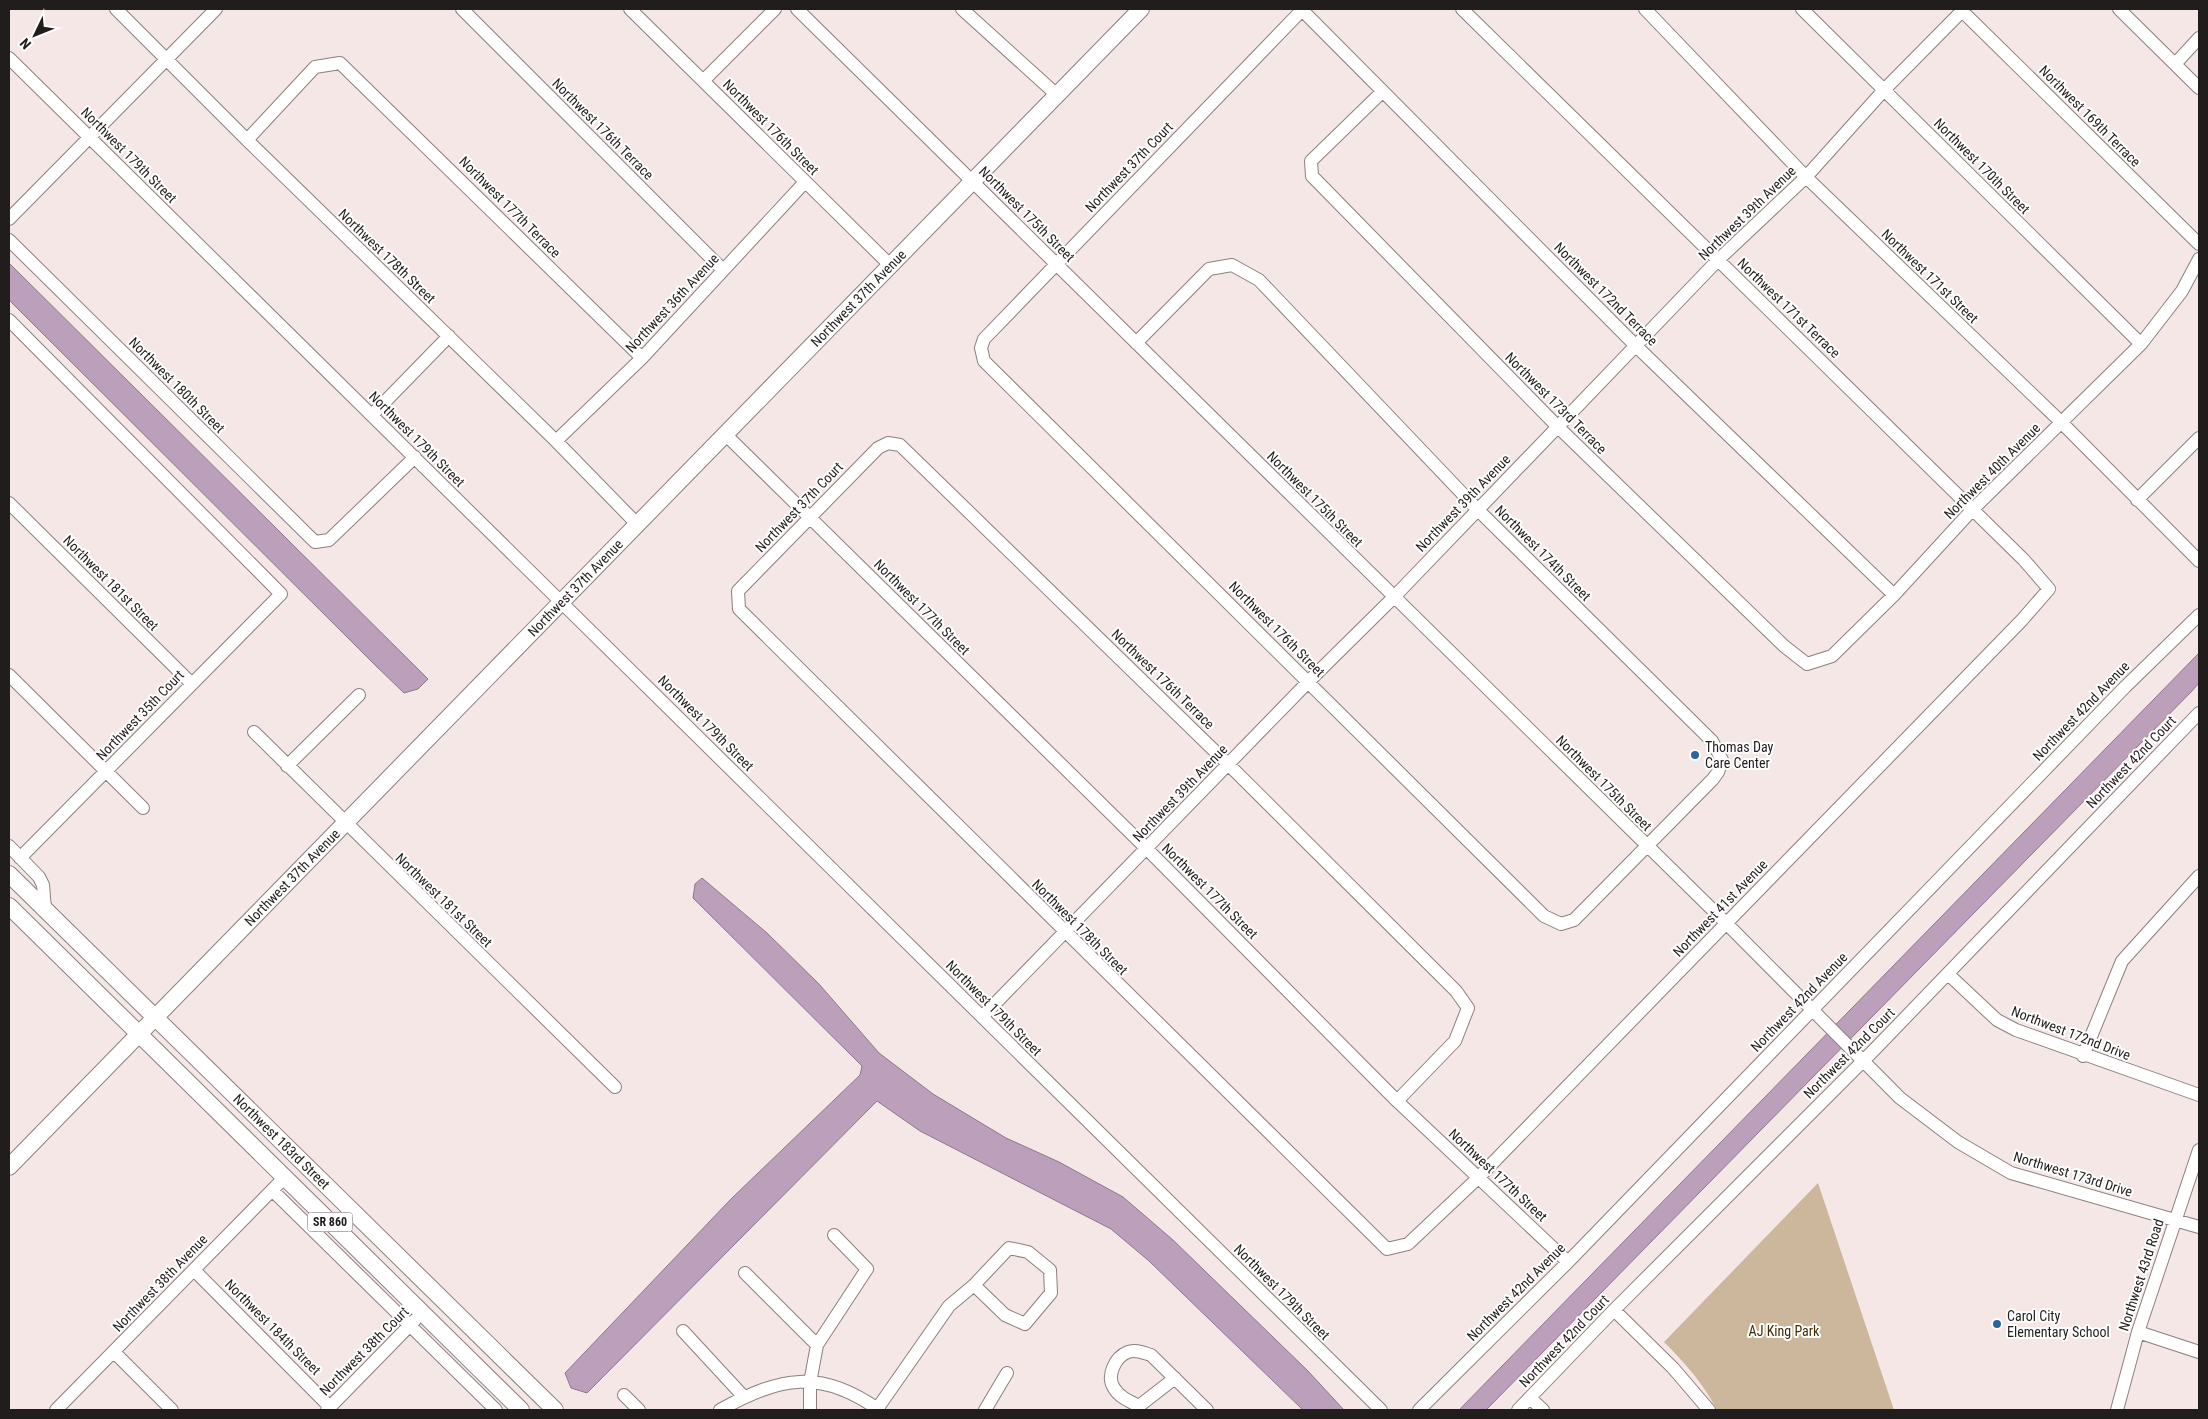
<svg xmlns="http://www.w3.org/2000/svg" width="2208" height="1419" font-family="'Roboto Condensed',sans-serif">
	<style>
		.green { fill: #ccb79d }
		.water { fill: #bc9fba; stroke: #8e788b }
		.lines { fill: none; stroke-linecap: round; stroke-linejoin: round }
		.minor-casing { stroke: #8b807f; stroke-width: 14 }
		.major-casing { stroke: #8b807f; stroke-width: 18 }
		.minor { stroke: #fff; stroke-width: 12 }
		.major { stroke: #fff; stroke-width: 16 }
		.poi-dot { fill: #2a669d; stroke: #fff; stroke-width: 2 }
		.labels { text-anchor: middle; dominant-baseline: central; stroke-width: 4; stroke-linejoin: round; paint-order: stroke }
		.shield { fill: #fff; stroke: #646160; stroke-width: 1 }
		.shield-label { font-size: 12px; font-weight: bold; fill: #211d1c }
		.street-label { font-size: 14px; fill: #211d1c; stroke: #fff }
		.poi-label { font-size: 14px; fill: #211d1c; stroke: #fff; text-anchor: start }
		.park-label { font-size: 14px; fill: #432b02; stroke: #fff }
	</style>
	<rect width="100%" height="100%" fill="#f4e7e6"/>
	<!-- green -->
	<path class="green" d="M 1818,1183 L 1894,1410 L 1717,1410 C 1703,1383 1685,1363 1664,1342 Z"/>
	<!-- water -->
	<path class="water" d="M 9,263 L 418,669 L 428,679 L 418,689 L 404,693 L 374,664 L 9,300 Z
		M 2199,653 L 2199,683 L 2192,691 L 1486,1410 L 1459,1410 Z
		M 702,878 L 767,933 L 819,984 L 879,1053 L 933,1094 L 1006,1138 L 1059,1162 L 1123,1197 L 1173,1240 L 1308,1371 L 1344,1410 L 1303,1410 L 1149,1261 L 1111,1229 L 920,1131 L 877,1101 L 587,1393 L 571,1388 L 565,1373 L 731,1199 L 860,1075 L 862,1066 L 693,898 L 695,884 Z"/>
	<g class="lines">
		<!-- minor casing -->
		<g class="minor-casing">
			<path id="minor" d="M 116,9 L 247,140 L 556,441 L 638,525
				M 462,9 L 723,270
				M 630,9 L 891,266
				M 797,9 L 1726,923 L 1900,1098 L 1958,1142 L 2011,1173 L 2199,1227
				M 962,9 L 1057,95
				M 1301,9 L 1636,346 L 1894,595
				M 1645,9 L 1806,177 L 2062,423 L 2199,561
				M 1802,9 L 2141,344
				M 1960,9 L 2199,244
				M 2119,9 L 2199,88
				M 9,58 L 1381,1410
				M 2176,63 L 2199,38
				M 703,81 L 775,9
				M 1382,92 L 1311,161 L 1312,176 L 1558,427 L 1784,646 L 1807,664 L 1832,656 L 1894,595 L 1973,509 L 2141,344 L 2182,291 L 2199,259
				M 247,140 L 315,67 L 340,63 L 642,358
				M 9,219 L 216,9
				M 9,240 L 315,542 L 329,540 L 415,457
				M 9,320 L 281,594 L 20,858
				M 1136,343 L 1209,269 L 1232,265 L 1259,280 L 1478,510 L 1712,741 L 1722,760 L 1718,772 L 1713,779 L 1574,920 L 1561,924 L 1544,916 L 984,361 L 981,348 L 984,339 L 1303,9
				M 372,415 L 449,336
				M 726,435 L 1147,849 L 1397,1101 L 1568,1262
				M 556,441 L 642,358 L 805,182
				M 2137,500 L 2199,438
				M 9,503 L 192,684
				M 9,675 L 143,808
				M 254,732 L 615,1087
				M 287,766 L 359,695
				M 9,846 L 39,877 L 43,885 L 45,909
				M 1948,974 L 1997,1020 L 2016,1030 L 2199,1095
				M 982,1017 L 1309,681 L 1394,597 L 1718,260 L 1806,177 L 1884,90 L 1964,9
				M 2083,1056 L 2122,961 L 2199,876
				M 1397,1101 L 1455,1041 L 1468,1008 L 1456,991 L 1228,764 L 900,445 L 888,443 L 878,448 L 738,591 L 739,609 L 1387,1249 L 1408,1244 L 1478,1178 L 2022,620 L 2049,589 L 2024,560 L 1462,9
				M 272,1190 L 496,1410
				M 1009,1248 L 1028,1252 L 1050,1270 L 1051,1293 L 1025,1324 L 1005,1315 L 974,1285 Z
				M 194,1270 L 330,1407
				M 745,1273 L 817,1345
				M 1614,1310 L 1673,1368 L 1709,1410
				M 683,1331 L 744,1397
				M 2138,1332 L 2199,1352
				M 114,1352 L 172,1410
				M 1175,1378 L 1139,1406 C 1129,1401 1119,1397 1114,1388 C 1106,1376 1115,1357 1128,1352 C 1135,1349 1144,1353 1151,1355 L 1207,1410
				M 624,1395 L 639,1410
				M 1530,1398 L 1543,1410
				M 877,1409 L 949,1306 L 974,1285
				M 56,1410 L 285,1177
				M 327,1410 L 415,1320
				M 720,1410 C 780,1377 820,1368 879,1410
				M 810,1410 L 810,1383 L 817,1345 L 867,1269 L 834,1235
				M 985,1410 L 1007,1373
				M 1419,1410 L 1568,1262 L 2125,687 L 2199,615
				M 1518,1410 L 1614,1310 L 1875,1049 L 2199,713
				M 2117,1410 L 2138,1332 L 2199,1150"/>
		</g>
		<!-- major casing -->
		<g class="major-casing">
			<g id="major">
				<path id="s1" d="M 9,874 L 555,1410"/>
				<path d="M 9,906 L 521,1410"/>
				<path id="s2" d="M 9,1167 L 1141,9"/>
			</g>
		</g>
		<!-- minor -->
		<use href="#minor" class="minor"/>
		<!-- major -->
		<use href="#major" class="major"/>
	</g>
	<!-- markers -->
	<g class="poi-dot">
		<circle cx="1695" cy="755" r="5"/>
		<circle cx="1997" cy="1324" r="5"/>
	</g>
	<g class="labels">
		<!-- shield labels -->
		<rect class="shield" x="307.5" y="1212.5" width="45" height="19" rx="4"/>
		<g class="shield-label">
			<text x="330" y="1222">SR 860</text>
		</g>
		<!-- street labels -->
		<g class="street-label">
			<text transform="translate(2090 116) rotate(45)">Northwest 169th Terrace</text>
			<text transform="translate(771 127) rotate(45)">Northwest 176th Street</text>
			<text transform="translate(603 129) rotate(45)">Northwest 176th Terrace</text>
			<text transform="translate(129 155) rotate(45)">Northwest 179th Street</text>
			<text transform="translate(1982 166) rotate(45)">Northwest 170th Street</text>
			<text transform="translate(1129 167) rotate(-46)">Northwest 37th Court</text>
			<text transform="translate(510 207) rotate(45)">Northwest 177th Terrace</text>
			<text transform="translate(1747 213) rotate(-44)">Northwest 39th Avenue</text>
			<text transform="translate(1027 214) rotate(45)">Northwest 175th Street</text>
			<text transform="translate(387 256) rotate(44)">Northwest 178th Street</text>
			<text transform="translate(1930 276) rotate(44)">Northwest 171st Street</text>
			<text transform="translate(1606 294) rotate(45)">Northwest 172nd Terrace</text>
			<text stroke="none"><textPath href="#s2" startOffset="1215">Northwest 37th Avenue</textPath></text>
			<text transform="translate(672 303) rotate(-47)">Northwest 36th Avenue</text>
			<text transform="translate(1789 308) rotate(44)">Northwest 171st Terrace</text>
			<text transform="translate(177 385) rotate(45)">Northwest 180th Street</text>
			<text transform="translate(1556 403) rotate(45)">Northwest 173rd Terrace</text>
			<text transform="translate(417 439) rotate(45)">Northwest 179th Street</text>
			<text transform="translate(1992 471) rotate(-45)">Northwest 40th Avenue</text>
			<text transform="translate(1315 499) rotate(45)">Northwest 175th Street</text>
			<text transform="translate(1463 503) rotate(-46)">Northwest 39th Avenue</text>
			<text transform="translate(799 507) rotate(-46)">Northwest 37th Court</text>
			<text transform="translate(1543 553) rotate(45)">Northwest 174th Street</text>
			<text transform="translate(111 583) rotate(45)">Northwest 181st Street</text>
			<text stroke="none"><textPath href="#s2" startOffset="810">Northwest 37th Avenue</textPath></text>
			<text transform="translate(922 607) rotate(45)">Northwest 177th Street</text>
			<text transform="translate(1277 629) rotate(45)">Northwest 176th Street</text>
			<text transform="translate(1163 679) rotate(44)">Northwest 176th Terrace</text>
			<text transform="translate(2081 711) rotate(-46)">Northwest 42nd Avenue</text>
			<text transform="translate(140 715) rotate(-46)">Northwest 35th Court</text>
			<text transform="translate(706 723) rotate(45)">Northwest 179th Street</text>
			<text transform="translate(2131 762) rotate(-46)">Northwest 42nd Court</text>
			<text transform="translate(1604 783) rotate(45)">Northwest 175th Street</text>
			<text transform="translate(1180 793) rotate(-46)">Northwest 39th Avenue</text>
			<text stroke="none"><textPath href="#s2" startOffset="405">Northwest 37th Avenue</textPath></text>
			<text transform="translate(1210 891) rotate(45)">Northwest 177th Street</text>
			<text transform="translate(444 900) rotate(44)">Northwest 181st Street</text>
			<text transform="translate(1720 908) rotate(-46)">Northwest 41st Avenue</text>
			<text transform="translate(1080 927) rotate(45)">Northwest 178th Street</text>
			<text transform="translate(1799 1002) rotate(-46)">Northwest 42nd Avenue</text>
			<text transform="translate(994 1008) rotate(45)">Northwest 179th Street</text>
			<text transform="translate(2071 1033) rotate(21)">Northwest 172nd Drive</text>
			<text transform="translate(1849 1053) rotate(-45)">Northwest 42nd Court</text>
			<text stroke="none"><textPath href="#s1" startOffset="382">Northwest 183rd Street</textPath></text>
			<text transform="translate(2073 1174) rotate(17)">Northwest 173rd Drive</text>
			<text transform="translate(1498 1175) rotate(43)">Northwest 177th Street</text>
			<text transform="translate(2141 1275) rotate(-72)">Northwest 43rd Road</text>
			<text transform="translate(160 1283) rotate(-46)">Northwest 38th Avenue</text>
			<text transform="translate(1282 1292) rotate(45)">Northwest 179th Street</text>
			<text transform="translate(1516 1292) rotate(-45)">Northwest 42nd Avenue</text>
			<text transform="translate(273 1327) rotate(45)">Northwest 184th Street</text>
			<text transform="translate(1564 1341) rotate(-46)">Northwest 42nd Court</text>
			<text transform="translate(364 1351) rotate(-45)">Northwest 38th Court</text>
		</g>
		<!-- poi labels -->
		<g class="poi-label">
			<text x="1705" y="747">Thomas Day<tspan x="1705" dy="16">Care Center</tspan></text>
			<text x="2007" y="1316">Carol City<tspan x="2007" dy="16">Elementary School</tspan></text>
		</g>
		<!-- park labels -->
		<g class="park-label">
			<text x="1784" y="1331">AJ King Park</text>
		</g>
	</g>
	<!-- border -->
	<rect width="2208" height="1419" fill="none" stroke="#211d1c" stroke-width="20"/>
	<!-- north arrow -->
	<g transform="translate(35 35) rotate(227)" stroke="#ffffff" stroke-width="4" paint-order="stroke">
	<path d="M0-4L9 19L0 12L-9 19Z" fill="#211d1c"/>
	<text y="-8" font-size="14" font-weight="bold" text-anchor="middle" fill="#211d1c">N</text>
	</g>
</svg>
